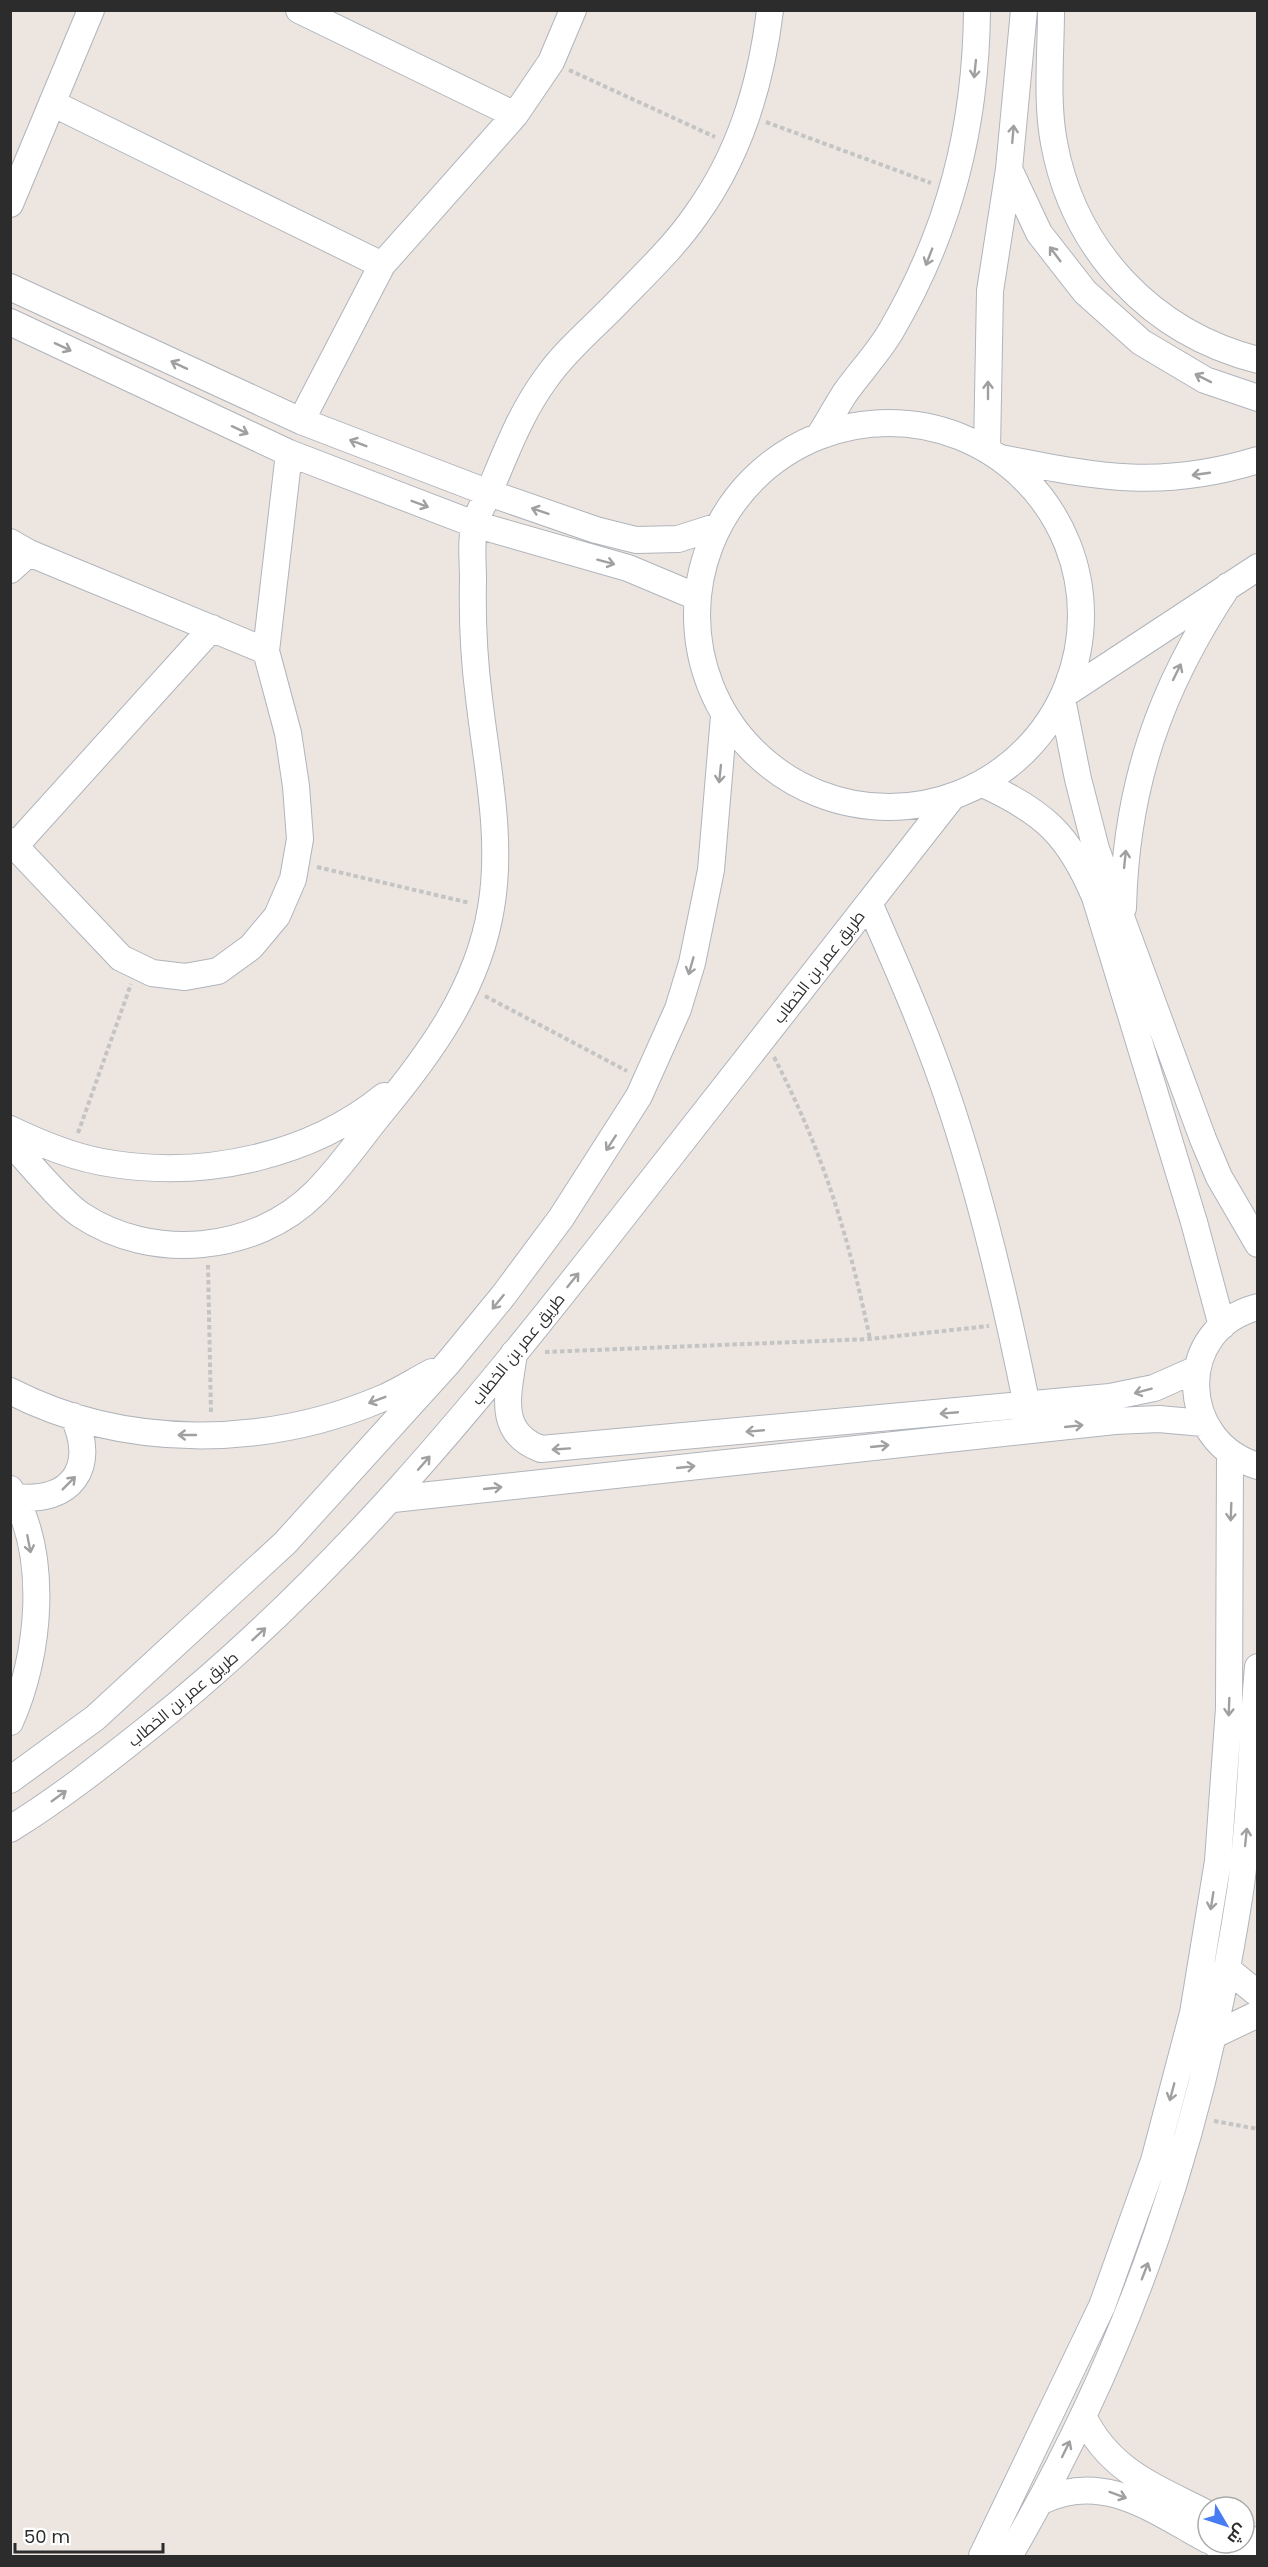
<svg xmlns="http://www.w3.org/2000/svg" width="1268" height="2567" font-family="Poppins,Cairo,sans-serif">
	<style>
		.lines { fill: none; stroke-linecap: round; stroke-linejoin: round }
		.minor-casing { stroke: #b0b4bc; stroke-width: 28 }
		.path { stroke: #c4c4c4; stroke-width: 4; stroke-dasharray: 4.5 3; stroke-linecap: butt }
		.minor { stroke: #fff; stroke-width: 26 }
		.oneway { stroke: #a0a0a0 }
		.labels { text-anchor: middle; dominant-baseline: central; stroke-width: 4.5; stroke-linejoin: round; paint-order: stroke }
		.street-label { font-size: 16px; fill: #2c2c2c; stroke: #fff }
	</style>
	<rect width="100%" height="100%" fill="#ede6e0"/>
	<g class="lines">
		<!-- minor casing -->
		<g class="minor-casing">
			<path id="minor" d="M 299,10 L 515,115
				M 1051,10 C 1051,54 1046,100 1054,143 C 1074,251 1152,333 1258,360
				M 52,103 L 382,265
				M 1009,169 L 1039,233 L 1085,292 L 1141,342 L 1205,380 L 1258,398
				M 10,204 L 91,10
				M 10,287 L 301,421 L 489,493 L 596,530 L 636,540 L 678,539 L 719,526
				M 10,322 L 289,453 L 474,524 L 628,568 L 697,597
				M 301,421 L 382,265 L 515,115 L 551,62 L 573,10
				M697 615a192 192 0 1 1 384 0a192 192 0 1 1-384 0Z
				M 819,436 C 828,422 836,407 845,393 C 860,372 878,353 891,331 C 950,230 976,127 977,10
				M 987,449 L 990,291 L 1009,169 L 1024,10
				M 1001,458 C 1098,477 1160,490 1258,460
				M 10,542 L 29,553 L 266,651
				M 10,570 L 29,553
				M 1065,694 L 1258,567
				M 1062,699 L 1078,779 L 1096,849 L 1203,1139 L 1219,1177 L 1258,1244
				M 983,784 C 1044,812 1069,835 1095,897 L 1194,1222 L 1222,1326
				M 10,841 L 121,958 L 152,973 L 185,977 L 218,971 L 251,947 L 277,916 L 293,879 L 300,839 L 296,786 L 288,733 L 266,651 L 289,453
				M 15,846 L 212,628
				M 869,903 C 899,971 929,1039 952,1110 C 984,1207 1007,1306 1027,1406
				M 1123,908 C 1126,785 1160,688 1228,586
				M 10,1129 C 43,1145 77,1159 114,1164 C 207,1178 310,1156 384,1096
				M 10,1142 C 30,1163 59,1200 81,1215 C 152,1262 255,1253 315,1193 C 339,1169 359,1140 380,1114 C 430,1054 478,988 491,908 C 503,838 487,768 479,698 C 474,659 472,619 473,579 C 473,561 470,537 476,521 C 479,510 486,500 490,490 C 507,450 521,412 547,377 C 566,350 594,327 617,303 C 644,275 674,247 696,215 C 740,154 761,85 770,10
				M 1258,1307 C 1174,1328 1177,1442 1258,1466
				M 514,1353 C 509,1392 495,1432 541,1449 L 1110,1397 L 1154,1388 L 1197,1369
				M 10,1391 C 125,1450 266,1448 383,1398 C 400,1391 416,1380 432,1372
				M 10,1489 C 50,1554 40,1656 10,1722
				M 15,1497 C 71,1504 98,1467 73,1416
				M 393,1499 L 1115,1421 L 1159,1419 L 1203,1423
				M 10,1780 L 95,1718 L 285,1543 L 448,1363 L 503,1296 L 561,1218 L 639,1096 L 678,1009 L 692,963 L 711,870 L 724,716
				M 10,1829 C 59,1799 103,1764 147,1729 C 335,1580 479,1401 626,1213 C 734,1075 843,936 952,797
				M 1226,1968 L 1258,1994
				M 1214,2035 L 1258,2014
				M 1083,2416 C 1110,2472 1156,2487 1208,2514
				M 1042,2501 C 1104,2471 1154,2511 1208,2540
				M 1214,2543 L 1240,2556
				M 982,2556 L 1102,2306 L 1154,2161 L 1193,2013 L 1218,1861 L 1229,1708 L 1230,1454
				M 1009,2556 C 1132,2346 1203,2132 1240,1892 C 1251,1817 1251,1742 1258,1667
				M 1248,2556 L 1258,2540"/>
		</g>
		<!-- path -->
		<path class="path" d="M 569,70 L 715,137
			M 766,122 L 931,183
			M 317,867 L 470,903
			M 485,996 L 627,1071
			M 774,1057 C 823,1152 848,1234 870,1339
			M 78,1133 L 131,984
			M 208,1265 L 211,1413
			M 545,1352 L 870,1339 L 989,1326
			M 1214,2121 L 1258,2129"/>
		<!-- minor -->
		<use href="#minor" class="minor"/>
	</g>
	<!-- one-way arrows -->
	<defs><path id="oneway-shaft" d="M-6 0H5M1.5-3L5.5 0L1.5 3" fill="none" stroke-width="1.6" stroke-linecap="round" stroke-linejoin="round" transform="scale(1.5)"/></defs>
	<g class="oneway">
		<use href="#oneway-shaft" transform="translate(975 69) rotate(96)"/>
		<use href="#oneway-shaft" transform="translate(1013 134) rotate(-85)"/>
		<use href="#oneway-shaft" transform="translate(1055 254) rotate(-127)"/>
		<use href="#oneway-shaft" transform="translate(929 257) rotate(111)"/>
		<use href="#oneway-shaft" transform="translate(63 347) rotate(25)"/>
		<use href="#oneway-shaft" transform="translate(179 365) rotate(-155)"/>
		<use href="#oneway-shaft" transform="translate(1203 378) rotate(-153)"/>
		<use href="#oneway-shaft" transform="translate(988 390) rotate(-90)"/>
		<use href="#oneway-shaft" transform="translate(240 430) rotate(25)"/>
		<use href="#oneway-shaft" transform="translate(358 443) rotate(-159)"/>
		<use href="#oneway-shaft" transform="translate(1201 474) rotate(172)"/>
		<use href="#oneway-shaft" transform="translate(420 504) rotate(21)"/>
		<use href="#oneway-shaft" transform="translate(540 511) rotate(-161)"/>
		<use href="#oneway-shaft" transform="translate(606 562) rotate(15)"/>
		<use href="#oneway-shaft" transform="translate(1177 672) rotate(-64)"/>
		<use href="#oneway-shaft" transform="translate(720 774) rotate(96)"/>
		<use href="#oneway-shaft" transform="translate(1125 859) rotate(-84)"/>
		<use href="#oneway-shaft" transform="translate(691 966) rotate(106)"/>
		<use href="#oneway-shaft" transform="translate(611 1143) rotate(123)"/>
		<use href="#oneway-shaft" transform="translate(573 1280) rotate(-51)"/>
		<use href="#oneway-shaft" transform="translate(498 1302) rotate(129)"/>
		<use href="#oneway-shaft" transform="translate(1143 1391) rotate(165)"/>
		<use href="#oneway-shaft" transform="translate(377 1400) rotate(159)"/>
		<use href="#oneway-shaft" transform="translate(949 1413) rotate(175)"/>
		<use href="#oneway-shaft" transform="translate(1074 1426) rotate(-6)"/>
		<use href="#oneway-shaft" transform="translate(755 1431) rotate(175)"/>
		<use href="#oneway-shaft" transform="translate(187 1435) rotate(180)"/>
		<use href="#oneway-shaft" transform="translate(880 1446) rotate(-6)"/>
		<use href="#oneway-shaft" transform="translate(561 1449) rotate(176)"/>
		<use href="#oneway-shaft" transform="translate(424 1463) rotate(-49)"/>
		<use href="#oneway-shaft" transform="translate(686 1467) rotate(-6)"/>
		<use href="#oneway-shaft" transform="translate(69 1483) rotate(-45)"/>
		<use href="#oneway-shaft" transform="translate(493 1488) rotate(-6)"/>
		<use href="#oneway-shaft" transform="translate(1231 1512) rotate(92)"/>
		<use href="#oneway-shaft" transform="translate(29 1544) rotate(79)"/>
		<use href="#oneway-shaft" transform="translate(259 1634) rotate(-43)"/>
		<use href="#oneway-shaft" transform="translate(1229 1707) rotate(92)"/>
		<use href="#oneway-shaft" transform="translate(59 1796) rotate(-36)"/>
		<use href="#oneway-shaft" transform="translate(1246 1837) rotate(-84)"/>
		<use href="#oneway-shaft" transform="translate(1212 1901) rotate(99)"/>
		<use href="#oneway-shaft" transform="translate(1172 2092) rotate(105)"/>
		<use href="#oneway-shaft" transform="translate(1145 2271) rotate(-69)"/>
		<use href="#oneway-shaft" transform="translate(1066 2449) rotate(-64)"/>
		<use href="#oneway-shaft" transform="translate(1118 2495) rotate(20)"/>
	</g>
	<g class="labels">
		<!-- street labels -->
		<g class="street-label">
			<text transform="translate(819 967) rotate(-52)">طريق عمر بن الخطاب</text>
			<text transform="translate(518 1349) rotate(-51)">طريق عمر بن الخطاب</text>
			<text transform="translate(183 1699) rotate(-40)">طريق عمر بن الخطاب</text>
		</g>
	</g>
	<!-- border -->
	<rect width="1268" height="2567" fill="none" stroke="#2c2c2c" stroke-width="24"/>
	<!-- north arrow -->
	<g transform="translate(1226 2525) rotate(129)"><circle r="28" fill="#ffffff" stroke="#ababab" stroke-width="1.5"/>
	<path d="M0-4.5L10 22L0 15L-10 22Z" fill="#487cf2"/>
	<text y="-9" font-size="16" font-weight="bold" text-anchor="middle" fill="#2c2c2c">ش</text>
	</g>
	<!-- scale -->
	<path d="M15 2543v9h148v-9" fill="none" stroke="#2c2c2c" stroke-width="3"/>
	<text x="24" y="2543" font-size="18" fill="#2c2c2c" stroke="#ffffff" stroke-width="4.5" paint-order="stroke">50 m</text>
</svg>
